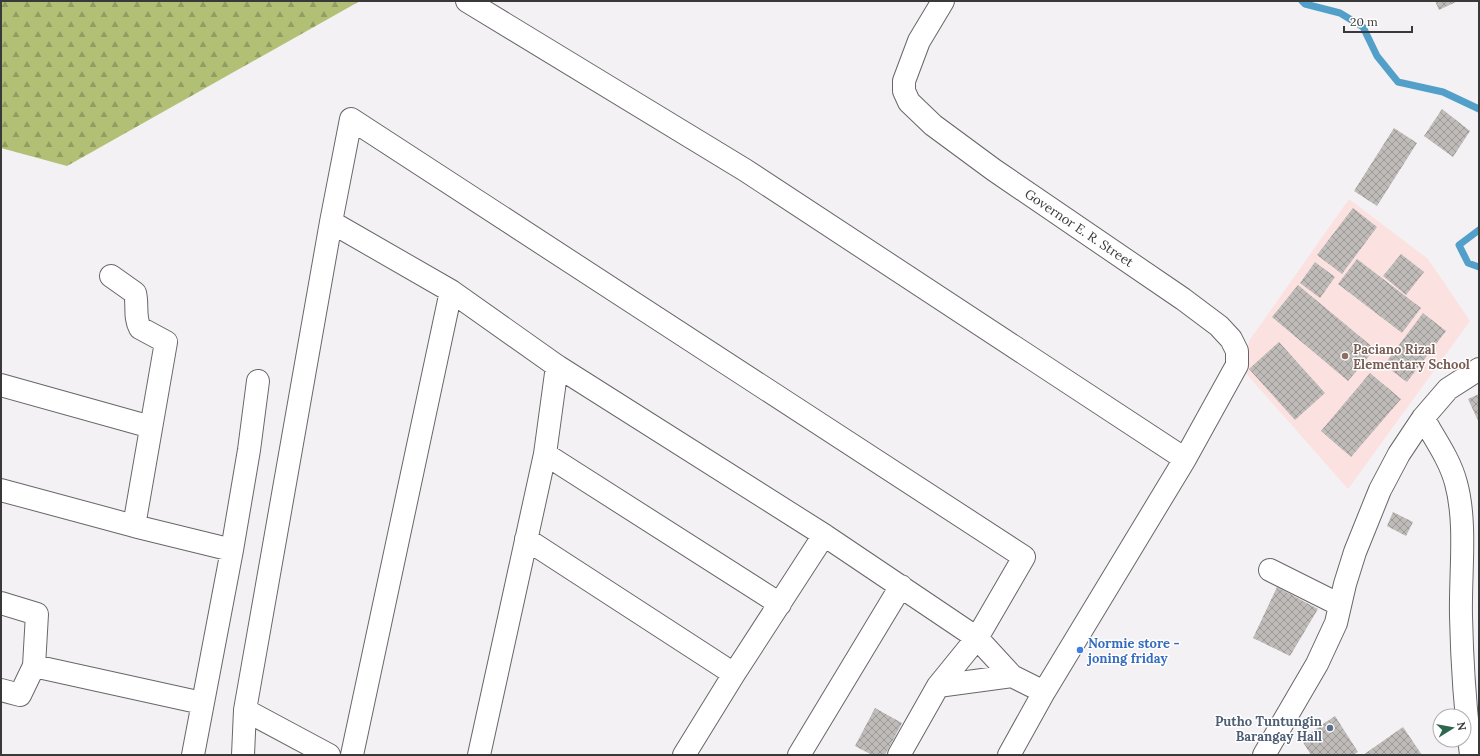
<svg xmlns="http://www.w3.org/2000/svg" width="1480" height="756" font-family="Lora,serif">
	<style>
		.education { fill: #fce1e1 }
		.forest { fill: url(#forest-firs) }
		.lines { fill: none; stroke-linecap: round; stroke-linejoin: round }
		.stream { stroke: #52a0ca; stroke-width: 7 }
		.building { fill: url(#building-cross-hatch) }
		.minor-casing { stroke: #686669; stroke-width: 24 }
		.minor { stroke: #fff; stroke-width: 22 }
		.education-dot { fill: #8d6e63; stroke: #fff; stroke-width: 1.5 }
		.shop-dot { fill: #3f7fe0; stroke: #fff; stroke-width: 1.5 }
		.service-dot { fill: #5c6f8a; stroke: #fff; stroke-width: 1.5 }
		.labels { text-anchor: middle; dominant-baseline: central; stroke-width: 3; stroke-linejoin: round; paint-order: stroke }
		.street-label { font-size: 13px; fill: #3a393a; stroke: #fff }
		.education-label { font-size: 13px; font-weight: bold; fill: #785e54; stroke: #fff; text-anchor: start }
		.shop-label { font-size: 13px; font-weight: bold; fill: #366cbe; stroke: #fff; text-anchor: start }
		.service-label { font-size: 13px; font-weight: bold; fill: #4e5e75; stroke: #fff; text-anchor: end }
	</style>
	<defs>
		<pattern id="forest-firs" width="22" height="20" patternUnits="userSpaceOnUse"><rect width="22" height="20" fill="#b2c076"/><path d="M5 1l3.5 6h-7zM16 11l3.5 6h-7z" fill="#929d62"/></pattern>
		<pattern id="building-cross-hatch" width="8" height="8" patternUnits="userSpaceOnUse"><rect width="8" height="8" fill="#bfbbb9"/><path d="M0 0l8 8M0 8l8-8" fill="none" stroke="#9c9997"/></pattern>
	</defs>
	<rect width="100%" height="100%" fill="#f3f1f4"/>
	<!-- education -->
	<path class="education" d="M 1349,199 L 1428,259 L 1470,321 L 1348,489 L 1245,372 L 1249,341 Z"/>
	<!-- forest -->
	<path class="forest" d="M 1,1 L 360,1 L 67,166 L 1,148 Z"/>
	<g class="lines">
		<!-- stream -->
		<path class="stream" d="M 1302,1 L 1305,4 L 1340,13 L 1363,27 L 1377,56 L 1398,82 L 1443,92 L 1479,109
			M 1479,230 L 1459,245 L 1468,263 L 1479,267"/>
	</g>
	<!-- building -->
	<path class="building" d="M 1435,1 L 1458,1 L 1439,10 Z
		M 1442,109 L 1470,131 L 1453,157 L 1424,136 Z
		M 1394,128 L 1417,143 L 1377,206 L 1354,191 Z
		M 1353,208 L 1377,227 L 1342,274 L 1317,255 Z
		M 1401,254 L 1424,272 L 1406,295 L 1383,276 Z
		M 1357,259 L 1421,308 L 1402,333 L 1338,284 Z
		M 1315,262 L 1335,277 L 1320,298 L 1300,283 Z
		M 1298,285 L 1375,349 L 1348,381 L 1272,317 Z
		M 1423,313 L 1446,331 L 1407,382 L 1384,365 Z
		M 1279,342 L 1325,393 L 1295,420 L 1249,369 Z
		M 1370,373 L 1401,399 L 1351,457 L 1321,431 Z
		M 1479,394 L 1479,423 L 1468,399 Z
		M 1393,512 L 1413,522 L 1406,536 L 1387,526 Z
		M 1277,587 L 1318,609 L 1290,656 L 1253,638 Z
		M 875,708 L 902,723 L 885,755 L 872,755 L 855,746 Z
		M 1335,716 L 1358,752 L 1353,755 L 1311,755 L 1301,739 Z
		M 1403,727 L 1422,755 L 1363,755 Z"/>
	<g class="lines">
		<!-- minor casing -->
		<g class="minor-casing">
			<path id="minor" d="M 467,1 L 745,170 L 1185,459
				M 943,1 L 919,41 L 904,81 L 904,91 L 909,102 L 933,125 L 994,170 L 1183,299 L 1219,326 L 1231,339 L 1237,351 L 1237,365 L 1185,459 L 1044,692 L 1009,755
				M 331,222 L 451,291 L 557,366 L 824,535 L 977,638 L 1012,676 L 1044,692
				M 111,276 L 135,293 C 138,305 134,317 140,328 L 166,342 L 134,526
				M 1,385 L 151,427
				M 1423,418 C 1435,439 1450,460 1456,483 C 1467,523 1460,574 1461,616 C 1462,662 1465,709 1471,755
				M 545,454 L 780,604
				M 1,490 L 134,526 L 232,550
				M 526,539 L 734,674
				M 1270,570 L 1340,605
				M 1,603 L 37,614 L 34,666 L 20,695 L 1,690
				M 34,666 L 202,703
				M 938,686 L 1012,676
				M 245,710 L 329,755
				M 193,755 L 232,550 L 249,450 L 258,381
				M 243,755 L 245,710 L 331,222 L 351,119 L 1024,557 L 977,638 L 938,686 L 899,755
				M 352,755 L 451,291
				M 479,755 L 545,454 L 557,366
				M 684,755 L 734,674 L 824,535
				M 799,755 L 901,586
				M 1264,755 L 1317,664 L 1336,623 L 1345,584 L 1355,552 L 1380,490 L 1399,454 L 1423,418 L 1448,389 L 1479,369"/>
		</g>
		<!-- minor -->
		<use href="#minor" class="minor"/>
	</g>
	<!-- markers -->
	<circle class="education-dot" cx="1345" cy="356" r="4"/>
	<circle class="shop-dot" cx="1080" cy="650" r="4"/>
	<circle class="service-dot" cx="1330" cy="728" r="4"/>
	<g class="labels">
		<!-- street labels -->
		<g class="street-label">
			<text transform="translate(1079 228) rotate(34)">Governor E. R. Street</text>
		</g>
		<!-- education labels -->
		<g class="education-label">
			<text x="1353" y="349">Paciano Rizal<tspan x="1353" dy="15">Elementary School</tspan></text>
		</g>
		<!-- shop labels -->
		<g class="shop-label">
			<text x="1088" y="643">Normie store -<tspan x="1088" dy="15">joning friday</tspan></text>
		</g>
		<!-- service labels -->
		<g class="service-label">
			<text x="1322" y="721">Putho Tuntungin<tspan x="1322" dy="15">Barangay Hall</tspan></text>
		</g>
	</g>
	<!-- border -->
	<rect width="1480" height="756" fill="none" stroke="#3a393a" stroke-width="4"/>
	<!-- north arrow -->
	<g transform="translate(1452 728) rotate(79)"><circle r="19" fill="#ffffff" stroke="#b0b0b0"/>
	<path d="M0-3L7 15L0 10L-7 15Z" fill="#2e674f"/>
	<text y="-6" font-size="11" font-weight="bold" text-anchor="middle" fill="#3a393a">N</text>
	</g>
	<!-- scale -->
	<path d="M1344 26v6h68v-6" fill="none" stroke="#3a393a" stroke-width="2"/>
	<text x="1350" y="26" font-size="12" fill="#3a393a" stroke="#ffffff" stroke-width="3" paint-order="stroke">20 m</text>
</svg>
